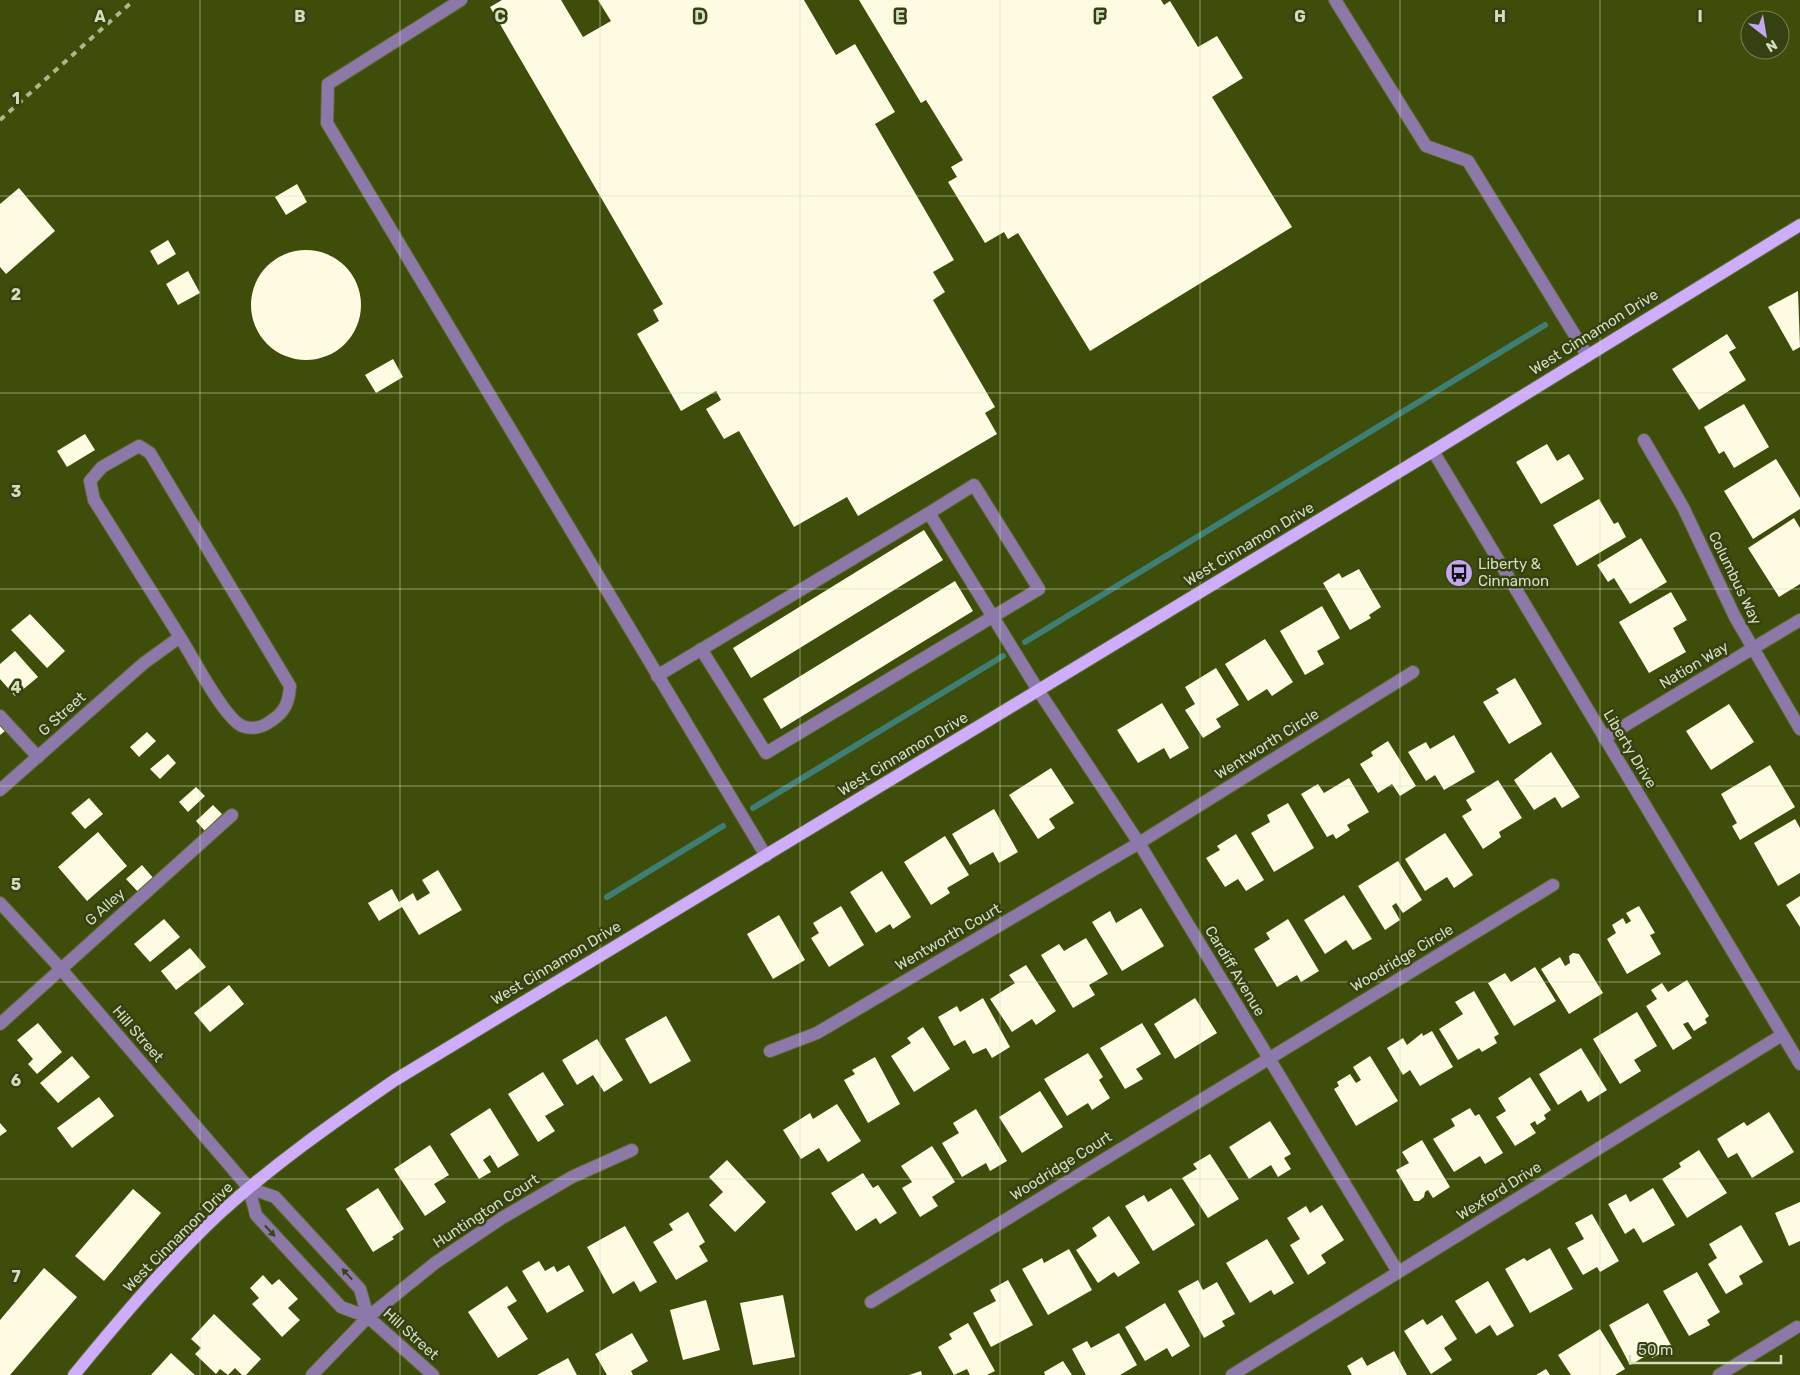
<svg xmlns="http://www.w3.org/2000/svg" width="1800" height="1375" font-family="Rubik,sans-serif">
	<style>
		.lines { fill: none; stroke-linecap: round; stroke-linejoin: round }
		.stream { stroke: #3f7e74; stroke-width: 6 }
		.building { fill: #fefbe2 }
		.minor-casing { stroke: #5c6a2d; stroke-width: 14 }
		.major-casing { stroke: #5c6a2d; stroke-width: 14 }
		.minor { stroke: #8c79a9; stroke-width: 12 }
		.major { stroke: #cdadfc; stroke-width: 12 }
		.rail { stroke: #abb78d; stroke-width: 4; stroke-dasharray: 6 6; stroke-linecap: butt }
		.oneway { fill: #394419 }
		.grid { fill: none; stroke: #d3debd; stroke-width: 1; stroke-opacity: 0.55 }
		.labels { text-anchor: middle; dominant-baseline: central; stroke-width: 5; stroke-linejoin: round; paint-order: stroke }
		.street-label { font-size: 15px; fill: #d3debd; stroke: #354111 }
		.poi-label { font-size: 15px; fill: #d3debd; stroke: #354111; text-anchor: start }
		.grid-label { font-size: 16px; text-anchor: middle; font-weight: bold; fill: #d3debd; stroke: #354111; stroke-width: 5; stroke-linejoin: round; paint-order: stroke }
	</style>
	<rect width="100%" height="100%" fill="#3e4d09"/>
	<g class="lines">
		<!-- stream -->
		<path class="stream" d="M 1025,642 L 1545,325
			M 753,808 L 1003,656
			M 607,897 L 723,826"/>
	</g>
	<!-- building -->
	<path class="building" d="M 502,0 L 561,0 L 583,37 L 611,21 L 598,0 L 804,0 L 836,55 L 855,44 L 895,112 L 875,124 L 954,260 L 933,272 L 945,292 L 933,300 L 995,407 L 985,413 L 997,434 L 858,516 L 847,497 L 794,527 L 739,431 L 724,439 L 706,409 L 721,400 L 716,391 L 681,411 L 637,334 L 659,321 L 653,310 L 663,304 L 490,7 Z
		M 859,0 L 1161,0 L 1164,5 L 1170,1 L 1198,47 L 1217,36 L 1243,78 L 1212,97 L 1292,227 L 1090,351 L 1018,233 L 1008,239 L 1004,232 L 985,243 L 948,182 L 957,177 L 951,167 L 963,160 L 926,100 L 921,103 Z
		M 297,184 L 307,202 L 286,215 L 275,197 Z
		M 19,188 L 55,231 L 6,274 L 0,267 L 0,204 Z
		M 168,240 L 176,254 L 158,265 L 150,251 Z
		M251 305a55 55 0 1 1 110 0a55 55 0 1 1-110 0Z
		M 188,271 L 200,293 L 178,305 L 166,284 Z
		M 1798,291 L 1800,347 L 1793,351 L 1768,307 Z
		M 1727,334 L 1736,348 L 1729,352 L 1746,380 L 1699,410 L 1672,369 Z
		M 393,359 L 403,377 L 376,393 L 365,375 Z
		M 1744,404 L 1769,447 L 1734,468 L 1724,451 L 1719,454 L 1704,427 Z
		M 85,434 L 95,450 L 67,467 L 57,451 Z
		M 1547,444 L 1557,461 L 1569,454 L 1584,479 L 1541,504 L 1516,462 Z
		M 1776,459 L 1800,498 L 1800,509 L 1753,539 L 1724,491 Z
		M 1599,499 L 1614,524 L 1618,522 L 1626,537 L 1577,566 L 1553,525 Z
		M 1794,518 L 1800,528 L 1800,584 L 1779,597 L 1748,548 Z
		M 924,530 L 943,560 L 751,678 L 733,648 Z
		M 1641,538 L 1667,582 L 1630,604 L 1614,578 L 1608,582 L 1597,565 Z
		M 1359,569 L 1381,607 L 1369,615 L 1371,618 L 1350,630 L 1323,583 L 1339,573 L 1342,578 Z
		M 955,581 L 973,611 L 781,729 L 763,699 Z
		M 1671,592 L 1687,620 L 1673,628 L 1686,652 L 1649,673 L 1619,622 Z
		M 1322,606 L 1340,638 L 1317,651 L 1324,664 L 1305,675 L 1280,631 Z
		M 30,614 L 65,651 L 47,668 L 11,630 Z
		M 1265,639 L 1293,682 L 1272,696 L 1267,689 L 1248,701 L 1225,664 Z
		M 15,651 L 38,677 L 15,696 L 0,679 L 0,664 Z
		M 1216,668 L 1239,705 L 1216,719 L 1221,727 L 1203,738 L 1185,710 L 1195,704 L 1185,687 Z
		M 1515,678 L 1542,724 L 1509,744 L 1483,702 L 1499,693 L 1496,689 Z
		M 1162,703 L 1189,748 L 1170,759 L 1164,748 L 1138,763 L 1117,730 Z
		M 1729,704 L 1754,742 L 1711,770 L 1686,731 Z
		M 0,725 L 5,731 L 0,735 Z
		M 147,732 L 156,741 L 139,757 L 130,747 Z
		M 1454,735 L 1475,772 L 1444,790 L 1435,775 L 1426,781 L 1408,752 L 1426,742 L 1430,749 Z
		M 1388,741 L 1416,786 L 1400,796 L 1392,784 L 1378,793 L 1360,764 L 1373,756 L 1371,752 Z
		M 1551,752 L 1580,797 L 1562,808 L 1555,797 L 1534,810 L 1514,780 Z
		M 168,754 L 176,763 L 160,779 L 150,769 Z
		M 1770,765 L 1795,807 L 1740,840 L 1732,826 L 1737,823 L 1721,794 Z
		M 1051,768 L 1074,803 L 1049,819 L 1055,828 L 1038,839 L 1009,795 Z
		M 1349,778 L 1369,812 L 1347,825 L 1350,830 L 1336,839 L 1333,834 L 1327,837 L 1301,794 L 1318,784 L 1324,793 Z
		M 1498,780 L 1522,818 L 1499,832 L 1501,837 L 1483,849 L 1462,816 L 1472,810 L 1466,800 Z
		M 196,787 L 205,796 L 188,812 L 179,802 Z
		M 89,798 L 103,814 L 85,829 L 71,813 Z
		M 1288,803 L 1314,848 L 1274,872 L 1251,833 L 1270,822 L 1267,815 Z
		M 213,805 L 222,814 L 205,831 L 196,821 Z
		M 994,809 L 1018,852 L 999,863 L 993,852 L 970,865 L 952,834 Z
		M 1795,819 L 1800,828 L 1800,873 L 1778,886 L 1754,843 Z
		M 98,832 L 127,866 L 87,901 L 58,867 Z
		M 1445,833 L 1473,875 L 1454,888 L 1447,877 L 1425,891 L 1405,859 Z
		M 1236,834 L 1264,880 L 1246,891 L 1238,879 L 1225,887 L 1206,858 L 1220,850 L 1217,846 Z
		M 945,836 L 969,875 L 947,888 L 950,893 L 931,905 L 904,862 Z
		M 1398,861 L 1422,900 L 1403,913 L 1396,903 L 1392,906 L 1400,920 L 1385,930 L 1358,886 Z
		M 142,865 L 155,880 L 140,894 L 126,879 Z
		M 438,870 L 462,910 L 419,935 L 402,907 L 379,921 L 368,903 L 392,889 L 399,902 L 413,893 L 417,901 L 430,893 L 422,880 Z
		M 882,871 L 911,917 L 893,929 L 890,924 L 876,933 L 850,892 Z
		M 1344,895 L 1372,939 L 1353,950 L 1346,940 L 1325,954 L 1304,920 Z
		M 1800,896 L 1800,927 L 1786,905 Z
		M 841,906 L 864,945 L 829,967 L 811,938 L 819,933 L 813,923 Z
		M 1639,906 L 1655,933 L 1650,935 L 1661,954 L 1627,974 L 1607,939 L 1616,933 L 1612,925 L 1623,918 L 1626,924 L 1631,921 L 1626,913 Z
		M 1141,908 L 1164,946 L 1122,971 L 1092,922 L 1110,911 L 1116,923 Z
		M 779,915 L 805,960 L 773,979 L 747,934 Z
		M 164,919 L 180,937 L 150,962 L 134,944 Z
		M 1288,919 L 1319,971 L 1301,982 L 1297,975 L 1277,987 L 1254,949 L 1270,939 L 1266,933 Z
		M 1086,938 L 1108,974 L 1089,985 L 1095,995 L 1073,1008 L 1041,955 L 1059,944 L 1064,951 Z
		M 190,948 L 206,967 L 176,990 L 161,971 Z
		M 1573,953 L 1579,954 L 1603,993 L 1569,1014 L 1541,969 L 1560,957 L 1565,966 L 1570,963 L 1569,956 Z
		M 1026,965 L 1056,1011 L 1036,1025 L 1032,1019 L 1012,1032 L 990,999 L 1015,983 L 1009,975 Z
		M 1535,967 L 1556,1001 L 1514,1026 L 1488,983 L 1505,973 L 1511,982 Z
		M 1687,980 L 1709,1016 L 1705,1019 L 1707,1023 L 1694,1031 L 1688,1022 L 1683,1024 L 1692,1038 L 1673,1050 L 1646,1006 L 1657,999 L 1651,990 L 1662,983 L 1668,992 Z
		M 229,985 L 244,1004 L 210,1032 L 194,1013 Z
		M 1474,991 L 1499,1034 L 1494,1037 L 1497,1043 L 1482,1052 L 1479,1048 L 1458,1060 L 1439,1029 L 1463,1014 L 1455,1002 Z
		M 983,998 L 1010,1047 L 992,1058 L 986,1048 L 973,1054 L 965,1040 L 954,1046 L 938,1017 L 957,1006 L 960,1012 Z
		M 1195,998 L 1217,1033 L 1175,1059 L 1154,1024 Z
		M 1637,1012 L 1657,1046 L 1634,1060 L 1641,1071 L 1620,1084 L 1593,1039 Z
		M 666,1016 L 691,1061 L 650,1084 L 625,1039 Z
		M 38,1023 L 62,1052 L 37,1074 L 28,1064 L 33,1059 L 17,1040 Z
		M 1142,1023 L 1161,1054 L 1136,1069 L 1143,1079 L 1125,1089 L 1100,1048 Z
		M 923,1027 L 950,1069 L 914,1092 L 891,1056 L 911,1043 L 907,1038 Z
		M 1432,1031 L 1453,1067 L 1420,1086 L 1410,1070 L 1403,1075 L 1387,1048 L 1403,1038 L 1407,1045 L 1422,1033 L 1423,1036 Z
		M 597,1039 L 623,1080 L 604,1092 L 593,1075 L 577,1085 L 562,1060 Z
		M 1581,1048 L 1607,1090 L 1588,1102 L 1581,1090 L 1558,1105 L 1539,1074 Z
		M 1088,1053 L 1103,1077 L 1099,1080 L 1110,1098 L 1092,1110 L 1088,1103 L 1067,1116 L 1044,1079 Z
		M 72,1056 L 90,1077 L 58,1103 L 40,1083 Z
		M 1370,1056 L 1398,1101 L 1356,1126 L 1334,1089 L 1339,1086 L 1337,1082 L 1350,1074 L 1356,1083 L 1361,1080 L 1353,1067 Z
		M 875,1057 L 900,1104 L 868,1123 L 844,1080 L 855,1074 L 852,1070 Z
		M 543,1072 L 564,1105 L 545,1116 L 555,1131 L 538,1142 L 508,1094 Z
		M 1530,1077 L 1551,1110 L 1544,1115 L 1546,1119 L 1537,1125 L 1535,1121 L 1530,1124 L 1536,1133 L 1515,1146 L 1496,1117 L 1506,1111 L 1498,1098 Z
		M 1040,1091 L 1063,1127 L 1022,1153 L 999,1117 Z
		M 99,1097 L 114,1116 L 72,1148 L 57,1128 Z
		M 837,1104 L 861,1141 L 828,1162 L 819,1148 L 801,1159 L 783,1130 L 810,1113 L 813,1119 Z
		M 490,1108 L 519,1155 L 498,1168 L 490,1155 L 483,1160 L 491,1172 L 479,1179 L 450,1134 Z
		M 1470,1108 L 1475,1116 L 1479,1114 L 1503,1153 L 1485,1164 L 1480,1156 L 1454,1172 L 1433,1139 L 1455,1126 L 1451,1119 Z
		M 976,1109 L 1007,1161 L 990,1171 L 986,1163 L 962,1177 L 942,1143 L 959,1133 L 953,1123 Z
		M 1769,1112 L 1794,1152 L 1752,1178 L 1737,1153 L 1728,1158 L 1717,1139 L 1744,1122 L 1747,1126 Z
		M 1270,1121 L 1291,1154 L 1284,1158 L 1291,1169 L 1278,1177 L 1271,1165 L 1249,1179 L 1229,1147 Z
		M 0,1123 L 7,1131 L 0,1136 Z
		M 1422,1140 L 1450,1187 L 1433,1198 L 1428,1190 L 1425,1192 L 1424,1197 L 1419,1201 L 1414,1201 L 1396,1170 L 1409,1163 L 1402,1152 Z
		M 430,1145 L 449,1175 L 434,1184 L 446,1202 L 425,1216 L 394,1169 Z
		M 932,1146 L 955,1182 L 932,1197 L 938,1206 L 920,1217 L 902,1188 L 912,1182 L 901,1166 Z
		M 1699,1150 L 1727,1193 L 1687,1218 L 1662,1179 L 1681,1167 L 1679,1163 Z
		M 1210,1154 L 1239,1199 L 1208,1218 L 1182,1178 L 1197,1169 L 1193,1164 Z
		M 727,1160 L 766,1202 L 735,1232 L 709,1205 L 723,1192 L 709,1177 Z
		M 863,1173 L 873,1188 L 878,1185 L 897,1213 L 880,1224 L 876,1218 L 856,1231 L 831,1193 Z
		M 378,1188 L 404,1229 L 392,1237 L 394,1239 L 373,1252 L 346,1209 Z
		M 1171,1188 L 1195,1225 L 1153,1251 L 1125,1206 L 1144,1195 L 1148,1202 Z
		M 1653,1188 L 1675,1225 L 1643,1243 L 1634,1228 L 1625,1234 L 1608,1204 L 1626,1194 L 1630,1202 Z
		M 133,1189 L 161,1213 L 104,1281 L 75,1256 Z
		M 1800,1202 L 1800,1241 L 1789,1246 L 1775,1213 Z
		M 1322,1205 L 1344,1240 L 1321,1255 L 1326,1263 L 1308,1275 L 1290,1245 L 1300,1239 L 1287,1218 L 1306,1206 L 1310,1213 Z
		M 688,1212 L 705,1242 L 699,1246 L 708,1261 L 676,1280 L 653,1242 L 673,1230 L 669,1224 Z
		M 1592,1214 L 1619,1261 L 1600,1272 L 1597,1267 L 1583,1275 L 1567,1248 L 1584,1239 L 1575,1223 Z
		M 1109,1216 L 1140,1263 L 1118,1277 L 1114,1272 L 1098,1283 L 1076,1250 L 1097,1236 L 1092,1228 Z
		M 1741,1225 L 1763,1262 L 1739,1276 L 1743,1284 L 1726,1294 L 1708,1264 L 1717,1258 L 1709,1244 Z
		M 625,1226 L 657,1282 L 640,1292 L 634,1281 L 613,1294 L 587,1247 Z
		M 1267,1239 L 1294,1283 L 1274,1295 L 1271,1290 L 1250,1303 L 1226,1263 Z
		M 1550,1248 L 1573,1289 L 1530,1313 L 1505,1269 L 1524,1258 L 1527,1261 Z
		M 1069,1249 L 1092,1290 L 1048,1315 L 1022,1269 L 1042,1258 L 1044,1263 Z
		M 539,1261 L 545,1271 L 554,1266 L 557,1272 L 569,1265 L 584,1291 L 547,1313 L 522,1271 Z
		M 44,1268 L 77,1297 L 10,1375 L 0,1375 L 0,1320 Z
		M 1697,1272 L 1720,1312 L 1707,1320 L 1710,1325 L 1689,1336 L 1663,1291 Z
		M 263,1275 L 272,1285 L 279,1279 L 298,1299 L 288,1308 L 300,1320 L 282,1337 L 252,1304 L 259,1298 L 250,1288 Z
		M 1008,1280 L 1033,1325 L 991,1347 L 973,1313 L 996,1301 L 990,1290 Z
		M 1198,1280 L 1203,1290 L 1217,1282 L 1235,1314 L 1222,1321 L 1225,1326 L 1204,1338 L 1178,1291 Z
		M 1488,1281 L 1514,1326 L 1497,1336 L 1490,1325 L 1476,1334 L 1455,1301 Z
		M 507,1286 L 517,1301 L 507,1307 L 528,1339 L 498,1358 L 468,1312 Z
		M 783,1295 L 795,1357 L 753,1365 L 740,1303 Z
		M 706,1300 L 720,1350 L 683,1360 L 670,1310 Z
		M 1165,1303 L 1190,1346 L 1172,1357 L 1167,1348 L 1145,1361 L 1125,1327 Z
		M 1648,1303 L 1672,1347 L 1652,1358 L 1651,1353 L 1630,1365 L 1609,1325 Z
		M 214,1314 L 261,1359 L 246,1375 L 242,1375 L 235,1368 L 228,1375 L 220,1369 L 216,1374 L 195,1354 L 201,1348 L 191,1339 Z
		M 1442,1315 L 1457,1339 L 1444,1348 L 1452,1360 L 1431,1374 L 1404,1331 L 1423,1319 L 1427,1325 Z
		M 968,1323 L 995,1371 L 987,1375 L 970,1375 L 967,1369 L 954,1375 L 938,1347 L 952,1339 L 949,1334 Z
		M 1600,1329 L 1625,1369 L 1615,1375 L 1571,1375 L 1558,1355 Z
		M 632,1333 L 648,1361 L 631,1371 L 633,1375 L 607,1375 L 595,1354 Z
		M 1119,1333 L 1137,1365 L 1120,1375 L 1086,1375 L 1072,1349 L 1087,1341 L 1091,1348 Z
		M 1394,1351 L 1407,1375 L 1352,1375 L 1347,1366 L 1362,1357 L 1367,1366 Z
		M 171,1353 L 195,1375 L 151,1375 Z
		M 568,1358 L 577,1375 L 537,1375 Z
		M 1063,1361 L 1072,1375 L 1045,1375 L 1044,1372 Z
		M 1546,1369 L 1550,1375 L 1536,1375 Z
		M 921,1371 L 922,1375 L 909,1375 Z"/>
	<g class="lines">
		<!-- minor casing -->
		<g class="minor-casing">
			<path id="minor" d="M 461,0 L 328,84 L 327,123 L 766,856
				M 1335,0 L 1426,146 L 1468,161 L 1587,355
				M 1644,440 L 1683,507 L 1735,617 L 1800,729
				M 1433,451 L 1800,1064
				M 701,649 L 766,753 L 1039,589 L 974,485 L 929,513
				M 657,676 L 929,513 L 1038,690 L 1139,843 L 1398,1272
				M 0,716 L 38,757
				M 1604,738 L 1800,620
				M 0,790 L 144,663 L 180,637 L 94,500 L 90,481 L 102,467 L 139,446 L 150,453 L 290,686 C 289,702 285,712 271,721 C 263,727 252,730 242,726 C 224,718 192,656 180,637
				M 0,903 L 61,969 L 249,1188 L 256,1215 L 341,1307 L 368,1317 L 433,1375
				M 0,1024 L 232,815
				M 770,1051 L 817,1033 L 1139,843 L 1413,672
				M 249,1188 L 275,1197 L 360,1289 L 368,1317
				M 871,1302 L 1553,885
				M 312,1375 L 368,1317 L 435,1263 L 502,1218 L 572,1177 L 632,1150
				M 1232,1375 L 1782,1035
				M 1719,1375 L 1797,1327"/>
		</g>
		<!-- major casing -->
		<g class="major-casing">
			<path id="major" d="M 74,1375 C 120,1319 167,1263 219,1214 C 274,1164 334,1122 395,1080 L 1433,451 L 1800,225"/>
		</g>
		<!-- minor -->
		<use href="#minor" class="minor"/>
		<!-- major -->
		<use href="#major" class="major"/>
		<!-- rail -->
		<path class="rail" d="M 0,120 L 134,0"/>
	</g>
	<!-- one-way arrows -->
	<defs><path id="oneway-solid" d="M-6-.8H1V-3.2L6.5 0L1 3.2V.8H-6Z" transform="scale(1.25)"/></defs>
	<g class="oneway">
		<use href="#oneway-solid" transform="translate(270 1231) rotate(47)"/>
		<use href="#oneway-solid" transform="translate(347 1274) rotate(-133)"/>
	</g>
	<!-- grid -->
	<path class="grid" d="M 200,0 L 200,1375M 400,0 L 400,1375M 600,0 L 600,1375M 800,0 L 800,1375M 1000,0 L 1000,1375M 1200,0 L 1200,1375M 1400,0 L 1400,1375M 1600,0 L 1600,1375M 0,196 L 1800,196M 0,393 L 1800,393M 0,589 L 1800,589M 0,786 L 1800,786M 0,982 L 1800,982M 0,1179 L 1800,1179"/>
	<!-- icons -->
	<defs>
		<g id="bus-disc" transform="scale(1.4375)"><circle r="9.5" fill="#c4a7f1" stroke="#354111"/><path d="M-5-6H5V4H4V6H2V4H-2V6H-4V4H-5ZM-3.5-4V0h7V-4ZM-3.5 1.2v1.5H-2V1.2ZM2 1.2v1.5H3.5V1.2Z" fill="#111"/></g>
	</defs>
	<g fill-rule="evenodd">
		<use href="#bus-disc" x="1459" y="573"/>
	</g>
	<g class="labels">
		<!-- street labels -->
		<g class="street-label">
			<text transform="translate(1594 332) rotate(-32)">West Cinnamon Drive</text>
			<text transform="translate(1249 544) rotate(-31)">West Cinnamon Drive</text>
			<text transform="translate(1735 578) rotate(64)">Columbus Way</text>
			<text transform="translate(1694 665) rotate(-31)">Nation Way</text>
			<text transform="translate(62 714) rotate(-42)">G Street</text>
			<text transform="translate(1267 744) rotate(-32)">Wentworth Circle</text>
			<text transform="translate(1630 749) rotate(59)">Liberty Drive</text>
			<text transform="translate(903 754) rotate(-31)">West Cinnamon Drive</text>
			<text transform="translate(105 907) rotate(-42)">G Alley</text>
			<text transform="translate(948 937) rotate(-30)">Wentworth Court</text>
			<text transform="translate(1402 958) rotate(-31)">Woodridge Circle</text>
			<text transform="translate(556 963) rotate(-31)">West Cinnamon Drive</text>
			<text transform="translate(1235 971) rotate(59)">Cardiff Avenue</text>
			<text transform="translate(138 1034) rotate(49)">Hill Street</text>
			<text transform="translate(1061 1166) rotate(-32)">Woodridge Court</text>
			<text transform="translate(1499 1191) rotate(-32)">Wexford Drive</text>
			<text transform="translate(486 1211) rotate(-33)">Huntington Court</text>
			<text transform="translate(178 1237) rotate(-45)">West Cinnamon Drive</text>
			<text transform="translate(411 1334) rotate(42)">Hill Street</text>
		</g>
		<!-- poi labels -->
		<g class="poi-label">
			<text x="1478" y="564">Liberty &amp;<tspan x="1478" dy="17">Cinnamon</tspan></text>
		</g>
	</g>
	<g class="grid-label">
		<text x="100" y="22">A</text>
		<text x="300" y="22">B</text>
		<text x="500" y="22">C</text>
		<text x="700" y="22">D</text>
		<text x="900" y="22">E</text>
		<text x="1100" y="22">F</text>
		<text x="1300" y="22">G</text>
		<text x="1500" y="22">H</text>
		<text x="1700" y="22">I</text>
		<text x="16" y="104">1</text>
		<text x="16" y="300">2</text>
		<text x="16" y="497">3</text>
		<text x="16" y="693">4</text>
		<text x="16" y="890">5</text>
		<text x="16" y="1086">6</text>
		<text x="16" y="1282">7</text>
	</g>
	<!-- north arrow -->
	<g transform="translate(1765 35) rotate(149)"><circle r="24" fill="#354111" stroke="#748056"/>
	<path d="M0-4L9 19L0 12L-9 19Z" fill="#c4a7f1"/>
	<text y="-8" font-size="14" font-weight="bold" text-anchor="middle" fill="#d3debd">N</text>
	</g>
	<!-- scale -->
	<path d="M1630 1355v8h151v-8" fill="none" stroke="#d3debd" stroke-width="2.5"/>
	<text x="1638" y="1355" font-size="15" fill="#d3debd" stroke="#354111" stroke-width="4" paint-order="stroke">50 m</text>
</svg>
